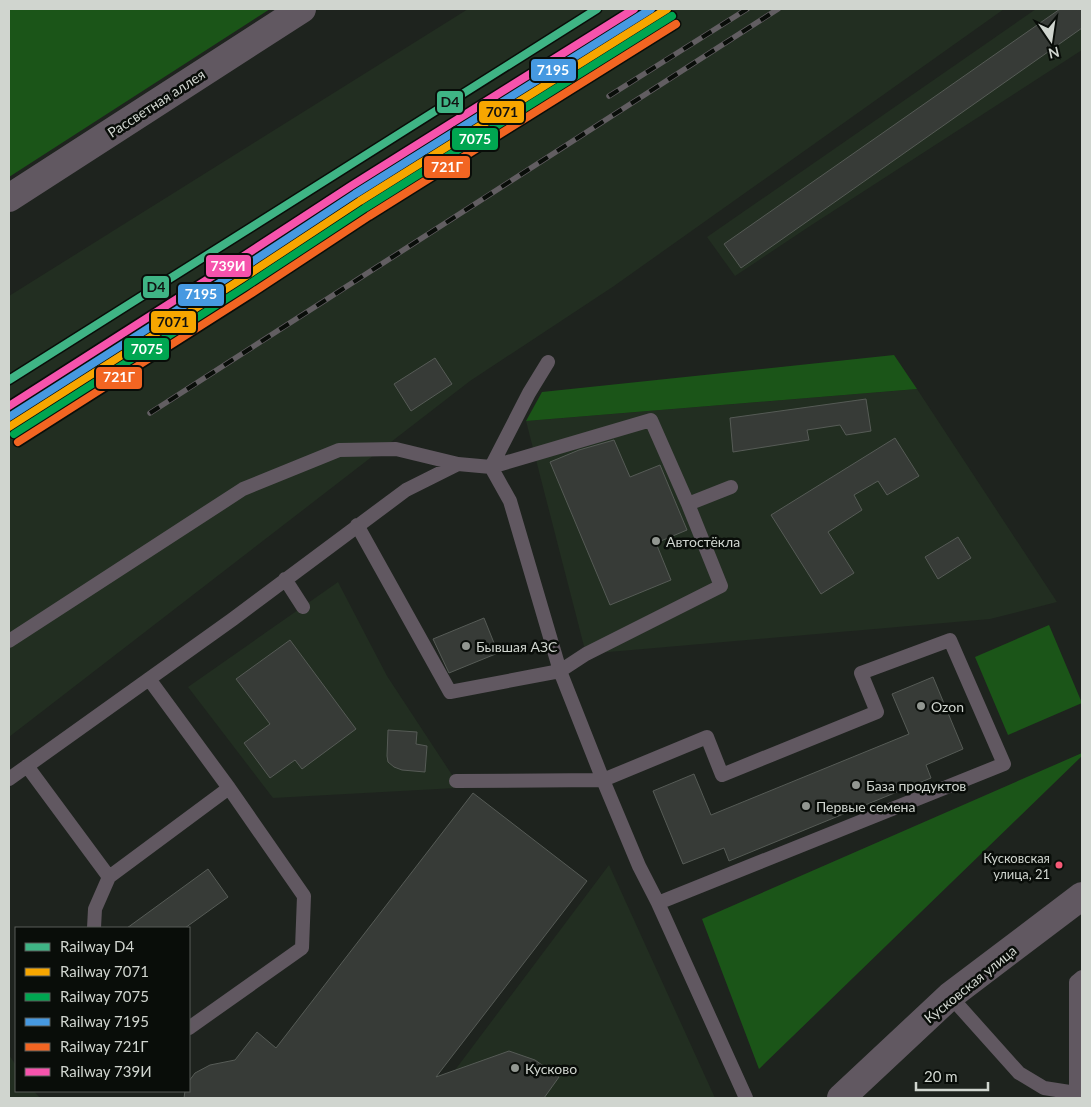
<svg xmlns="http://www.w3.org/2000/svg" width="1091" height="1107" font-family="Lato,sans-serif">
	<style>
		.built { fill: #222e21 }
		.forest { fill: #1b5518 }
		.building { fill: #373b37; stroke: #565b56 }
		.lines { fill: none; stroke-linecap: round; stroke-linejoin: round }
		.service { stroke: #615861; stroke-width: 14 }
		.minor { stroke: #615861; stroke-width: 28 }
		.tertiary { stroke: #615861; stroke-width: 28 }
		.rail-casing { stroke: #625e62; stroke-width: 5.5 }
		.rail { stroke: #090d09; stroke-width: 4; stroke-dasharray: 11; stroke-linecap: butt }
		.rail-1-casing { stroke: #090d09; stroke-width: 11 }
		.rail-2-casing { stroke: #090d09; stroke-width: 11 }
		.rail-3-casing { stroke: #090d09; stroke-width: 11 }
		.rail-4-casing { stroke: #090d09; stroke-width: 11 }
		.rail-5-casing { stroke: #090d09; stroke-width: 11 }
		.rail-6-casing { stroke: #090d09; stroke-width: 11 }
		.rail-1 { stroke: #3fb485; stroke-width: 8 }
		.rail-2 { stroke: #f7a600; stroke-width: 8 }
		.rail-3 { stroke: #00a651; stroke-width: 8 }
		.rail-4 { stroke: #4699e1; stroke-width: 8 }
		.rail-5 { stroke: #f26522; stroke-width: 8 }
		.rail-6 { stroke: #f653ac; stroke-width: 8 }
		.poi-dot { fill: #929791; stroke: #090d09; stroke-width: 2 }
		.bus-dot { fill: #f75a77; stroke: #090d09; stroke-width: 2 }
		.labels { text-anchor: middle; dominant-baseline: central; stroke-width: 5; stroke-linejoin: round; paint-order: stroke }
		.bus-label { font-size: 13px; fill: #d0d5cf; stroke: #090d09; text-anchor: end }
		.street-label { font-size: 14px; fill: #d0d5cf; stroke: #090d09 }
		.poi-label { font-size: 14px; fill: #d0d5cf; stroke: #090d09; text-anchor: start }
		.line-badge { stroke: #090d09; stroke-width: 2 }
		.badge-label { font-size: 14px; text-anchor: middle; font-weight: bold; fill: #fff }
		.pale-badge-label { font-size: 14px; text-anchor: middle; font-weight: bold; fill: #111 }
	</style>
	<rect width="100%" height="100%" fill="#1e231e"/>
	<!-- built -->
	<path class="built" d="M 468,9 L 1004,9 L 614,286 L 470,381 L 9,737 L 9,296 Z
		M 1036,9 L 1082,9 L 1082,50 L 810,226 L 735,276 L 707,237 Z
		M 917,389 L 1057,602 L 990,619 L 586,654 L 526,421 Z
		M 338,582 L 387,676 L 456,781 L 456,788 L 273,798 L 188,687 Z
		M 609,865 L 715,1098 L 434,1098 Z
		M 9,1055 L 16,1065 L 16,1091 L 34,1091 L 40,1098 L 9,1098 Z"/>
	<!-- forest -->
	<path class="forest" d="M 9,9 L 270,9 L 9,177 Z
		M 894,355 L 917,389 L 526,421 L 542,392 Z
		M 1049,625 L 1082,703 L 1008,735 L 975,657 Z
		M 1082,753 L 1082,756 L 759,1069 L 702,919 Z"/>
	<!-- building -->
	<path class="building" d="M 1060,9 L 1082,9 L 1082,28 L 741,268 L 724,244 Z
		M 435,358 L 452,384 L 411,411 L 394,384 Z
		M 866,399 L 871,431 L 846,435 L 840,425 L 807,430 L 809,440 L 733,452 L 730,418 Z
		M 895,438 L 919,476 L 887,495 L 878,481 L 854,495 L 862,510 L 828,532 L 854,573 L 821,594 L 771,515 Z
		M 614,440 L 630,477 L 660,465 L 687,530 L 656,543 L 671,580 L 610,605 L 550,462 L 579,450 Z
		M 958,537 L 971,558 L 938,579 L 925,557 Z
		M 484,618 L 498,653 L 449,673 L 433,639 Z
		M 290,640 L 356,729 L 302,769 L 295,760 L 270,778 L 244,743 L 270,724 L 236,679 Z
		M 933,677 L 963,749 L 926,765 L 931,778 L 729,861 L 724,848 L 683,864 L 653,791 L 694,774 L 711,815 L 909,734 L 892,694 Z
		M 388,730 L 417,732 L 416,744 L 427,746 L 425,772 L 402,770 L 394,767 L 388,762 L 387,756 Z
		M 473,793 L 587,881 L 436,1077 L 509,1051 L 535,1060 L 559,1077 L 544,1098 L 184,1098 L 185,1091 L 189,1091 L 189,1081 L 195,1073 L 210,1065 L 235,1060 L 257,1032 L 276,1048 Z
		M 208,869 L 228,897 L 185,928 L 127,928 Z"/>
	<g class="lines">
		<!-- service -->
		<path class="service" d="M 491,467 L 529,393 L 548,362
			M 688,504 L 731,487
			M 357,525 L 450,692 L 560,671 L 586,654 L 721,586 L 688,504 L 651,420 L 491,467
			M 285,579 L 303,607
			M 9,641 L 243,489 L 339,450 L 396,449 L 458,464
			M 149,679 L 229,788 L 304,896 L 302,948 L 189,1028
			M 27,766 L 109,877
			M 9,779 L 233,619 L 406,490 L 458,464 L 491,467 L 510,501 L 560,671 L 603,780 L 639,866 L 658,903 L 746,1098
			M 456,781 L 603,780 L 707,737 L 722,775 L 877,712 L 861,673 L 950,640 L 1004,764 L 658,903
			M 94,928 L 95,909 L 109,877 L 229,788
			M 950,996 L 1019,1073 L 1044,1088 L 1076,1093 L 1076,982 L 1082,977"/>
		<!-- minor -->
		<path class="minor" d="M 9,198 L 302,9"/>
		<!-- tertiary -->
		<path class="tertiary" d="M 841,1098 L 950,996 L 1082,896"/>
		<!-- rail casing -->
		<g class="rail-casing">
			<path id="rail" d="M 609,96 L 747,9
				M 150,413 L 778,9"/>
		</g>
		<!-- rail -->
		<use href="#rail" class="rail"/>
		<!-- rail-1 casing -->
		<g class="rail-1-casing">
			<path id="rail-1" d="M 9,380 L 597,9"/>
		</g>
		<!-- rail-2 casing -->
		<g class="rail-2-casing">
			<path id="rail-2" d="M 9,427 L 240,280 L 360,201 L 667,9"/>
		</g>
		<!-- rail-3 casing -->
		<g class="rail-3-casing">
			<path id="rail-3" d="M 14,434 L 245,287 L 365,208 L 672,16"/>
		</g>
		<!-- rail-4 casing -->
		<g class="rail-4-casing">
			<path id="rail-4" d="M 9,417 L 235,273 L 355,194 L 651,9"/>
		</g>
		<!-- rail-5 casing -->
		<g class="rail-5-casing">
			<path id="rail-5" d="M 18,442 L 249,295 L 369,216 L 676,24"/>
		</g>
		<!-- rail-6 casing -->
		<g class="rail-6-casing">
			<path id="rail-6" d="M 9,406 L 230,265 L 351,186 L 634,9"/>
		</g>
		<!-- rail-1 -->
		<use href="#rail-1" class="rail-1"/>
		<!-- rail-2 -->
		<use href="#rail-2" class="rail-2"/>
		<!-- rail-3 -->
		<use href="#rail-3" class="rail-3"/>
		<!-- rail-4 -->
		<use href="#rail-4" class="rail-4"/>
		<!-- rail-5 -->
		<use href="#rail-5" class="rail-5"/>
		<!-- rail-6 -->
		<use href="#rail-6" class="rail-6"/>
	</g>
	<!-- markers -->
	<g class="poi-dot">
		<circle cx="656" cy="541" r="5"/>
		<circle cx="466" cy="646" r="5"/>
		<circle cx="921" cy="706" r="5"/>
		<circle cx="856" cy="785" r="5"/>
		<circle cx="806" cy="806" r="5"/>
		<circle cx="515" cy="1068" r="5"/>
	</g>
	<circle class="bus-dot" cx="1059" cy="865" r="4.5"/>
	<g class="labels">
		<!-- bus labels -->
		<g class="bus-label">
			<text x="1050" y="858">Кусковская<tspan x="1050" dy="16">улица, 21</tspan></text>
		</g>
		<!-- street labels -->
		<g class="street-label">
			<text transform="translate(156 103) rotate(-33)">Рассветная аллея</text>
			<text transform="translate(970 984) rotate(-39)">Кусковская улица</text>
		</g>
		<!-- poi labels -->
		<g class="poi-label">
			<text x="666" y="541">Автостёкла</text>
			<text x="476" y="646">Бывшая АЗС</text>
			<text x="931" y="706">Ozon</text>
			<text x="866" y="785">База продуктов</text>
			<text x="816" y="806">Первые семена</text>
			<text x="525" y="1068">Кусково</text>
		</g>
	</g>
	<g class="line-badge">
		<rect x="530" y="58" width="47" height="24" rx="5" fill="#4699e1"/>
		<rect x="436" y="90" width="28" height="24" rx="5" fill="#3fb485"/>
		<rect x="478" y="100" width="47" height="24" rx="5" fill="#f7a600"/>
		<rect x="451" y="127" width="48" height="24" rx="5" fill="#00a651"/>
		<rect x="423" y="155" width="48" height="24" rx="5" fill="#f26522"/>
		<rect x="205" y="254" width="47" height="24" rx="5" fill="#f653ac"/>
		<rect x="142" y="275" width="28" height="24" rx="5" fill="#3fb485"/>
		<rect x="177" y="283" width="48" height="24" rx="5" fill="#4699e1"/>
		<rect x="150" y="310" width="47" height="24" rx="5" fill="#f7a600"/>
		<rect x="123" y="337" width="47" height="24" rx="5" fill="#00a651"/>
		<rect x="95" y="366" width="48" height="24" rx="5" fill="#f26522"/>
	</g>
	<g class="badge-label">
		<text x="553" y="75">7195</text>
		<text x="475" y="144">7075</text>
		<text x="447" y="172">721Г</text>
		<text x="228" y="271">739И</text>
		<text x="201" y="299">7195</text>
		<text x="147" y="354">7075</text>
		<text x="119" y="382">721Г</text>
	</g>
	<g class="pale-badge-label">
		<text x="450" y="107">D4</text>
		<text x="502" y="117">7071</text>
		<text x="156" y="292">D4</text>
		<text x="173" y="327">7071</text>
	</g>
	<!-- border -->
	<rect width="1091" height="1107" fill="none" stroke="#d0d5cf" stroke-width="20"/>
	<!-- legend -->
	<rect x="15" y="927" width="175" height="165" fill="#090d09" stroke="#595d58"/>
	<rect x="25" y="943" width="25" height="8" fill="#3fb485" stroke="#595d58"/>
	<text x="60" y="952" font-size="15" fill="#d0d5cf">Railway D4</text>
	<rect x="25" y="968" width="25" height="8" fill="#f7a600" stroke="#595d58"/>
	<text x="60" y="977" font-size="15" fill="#d0d5cf">Railway 7071</text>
	<rect x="25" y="993" width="25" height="8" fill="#00a651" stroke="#595d58"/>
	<text x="60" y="1002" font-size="15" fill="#d0d5cf">Railway 7075</text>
	<rect x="25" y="1018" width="25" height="8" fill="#4699e1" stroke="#595d58"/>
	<text x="60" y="1027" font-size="15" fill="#d0d5cf">Railway 7195</text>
	<rect x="25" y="1043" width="25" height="8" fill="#f26522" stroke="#595d58"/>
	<text x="60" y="1052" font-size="15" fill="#d0d5cf">Railway 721Г</text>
	<rect x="25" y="1068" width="25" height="8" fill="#f653ac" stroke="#595d58"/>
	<text x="60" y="1077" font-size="15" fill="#d0d5cf">Railway 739И</text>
	<!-- north arrow -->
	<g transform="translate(1051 40) rotate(167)" stroke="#090d09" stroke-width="4" paint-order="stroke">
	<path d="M0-4L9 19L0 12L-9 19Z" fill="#d0d5cf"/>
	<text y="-8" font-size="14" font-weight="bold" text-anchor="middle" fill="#d0d5cf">N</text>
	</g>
	<!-- scale -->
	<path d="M916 1082v8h72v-8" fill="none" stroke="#d0d5cf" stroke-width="2.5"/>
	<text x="924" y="1082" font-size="15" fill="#d0d5cf" stroke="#090d09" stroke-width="4" paint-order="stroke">20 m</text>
</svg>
